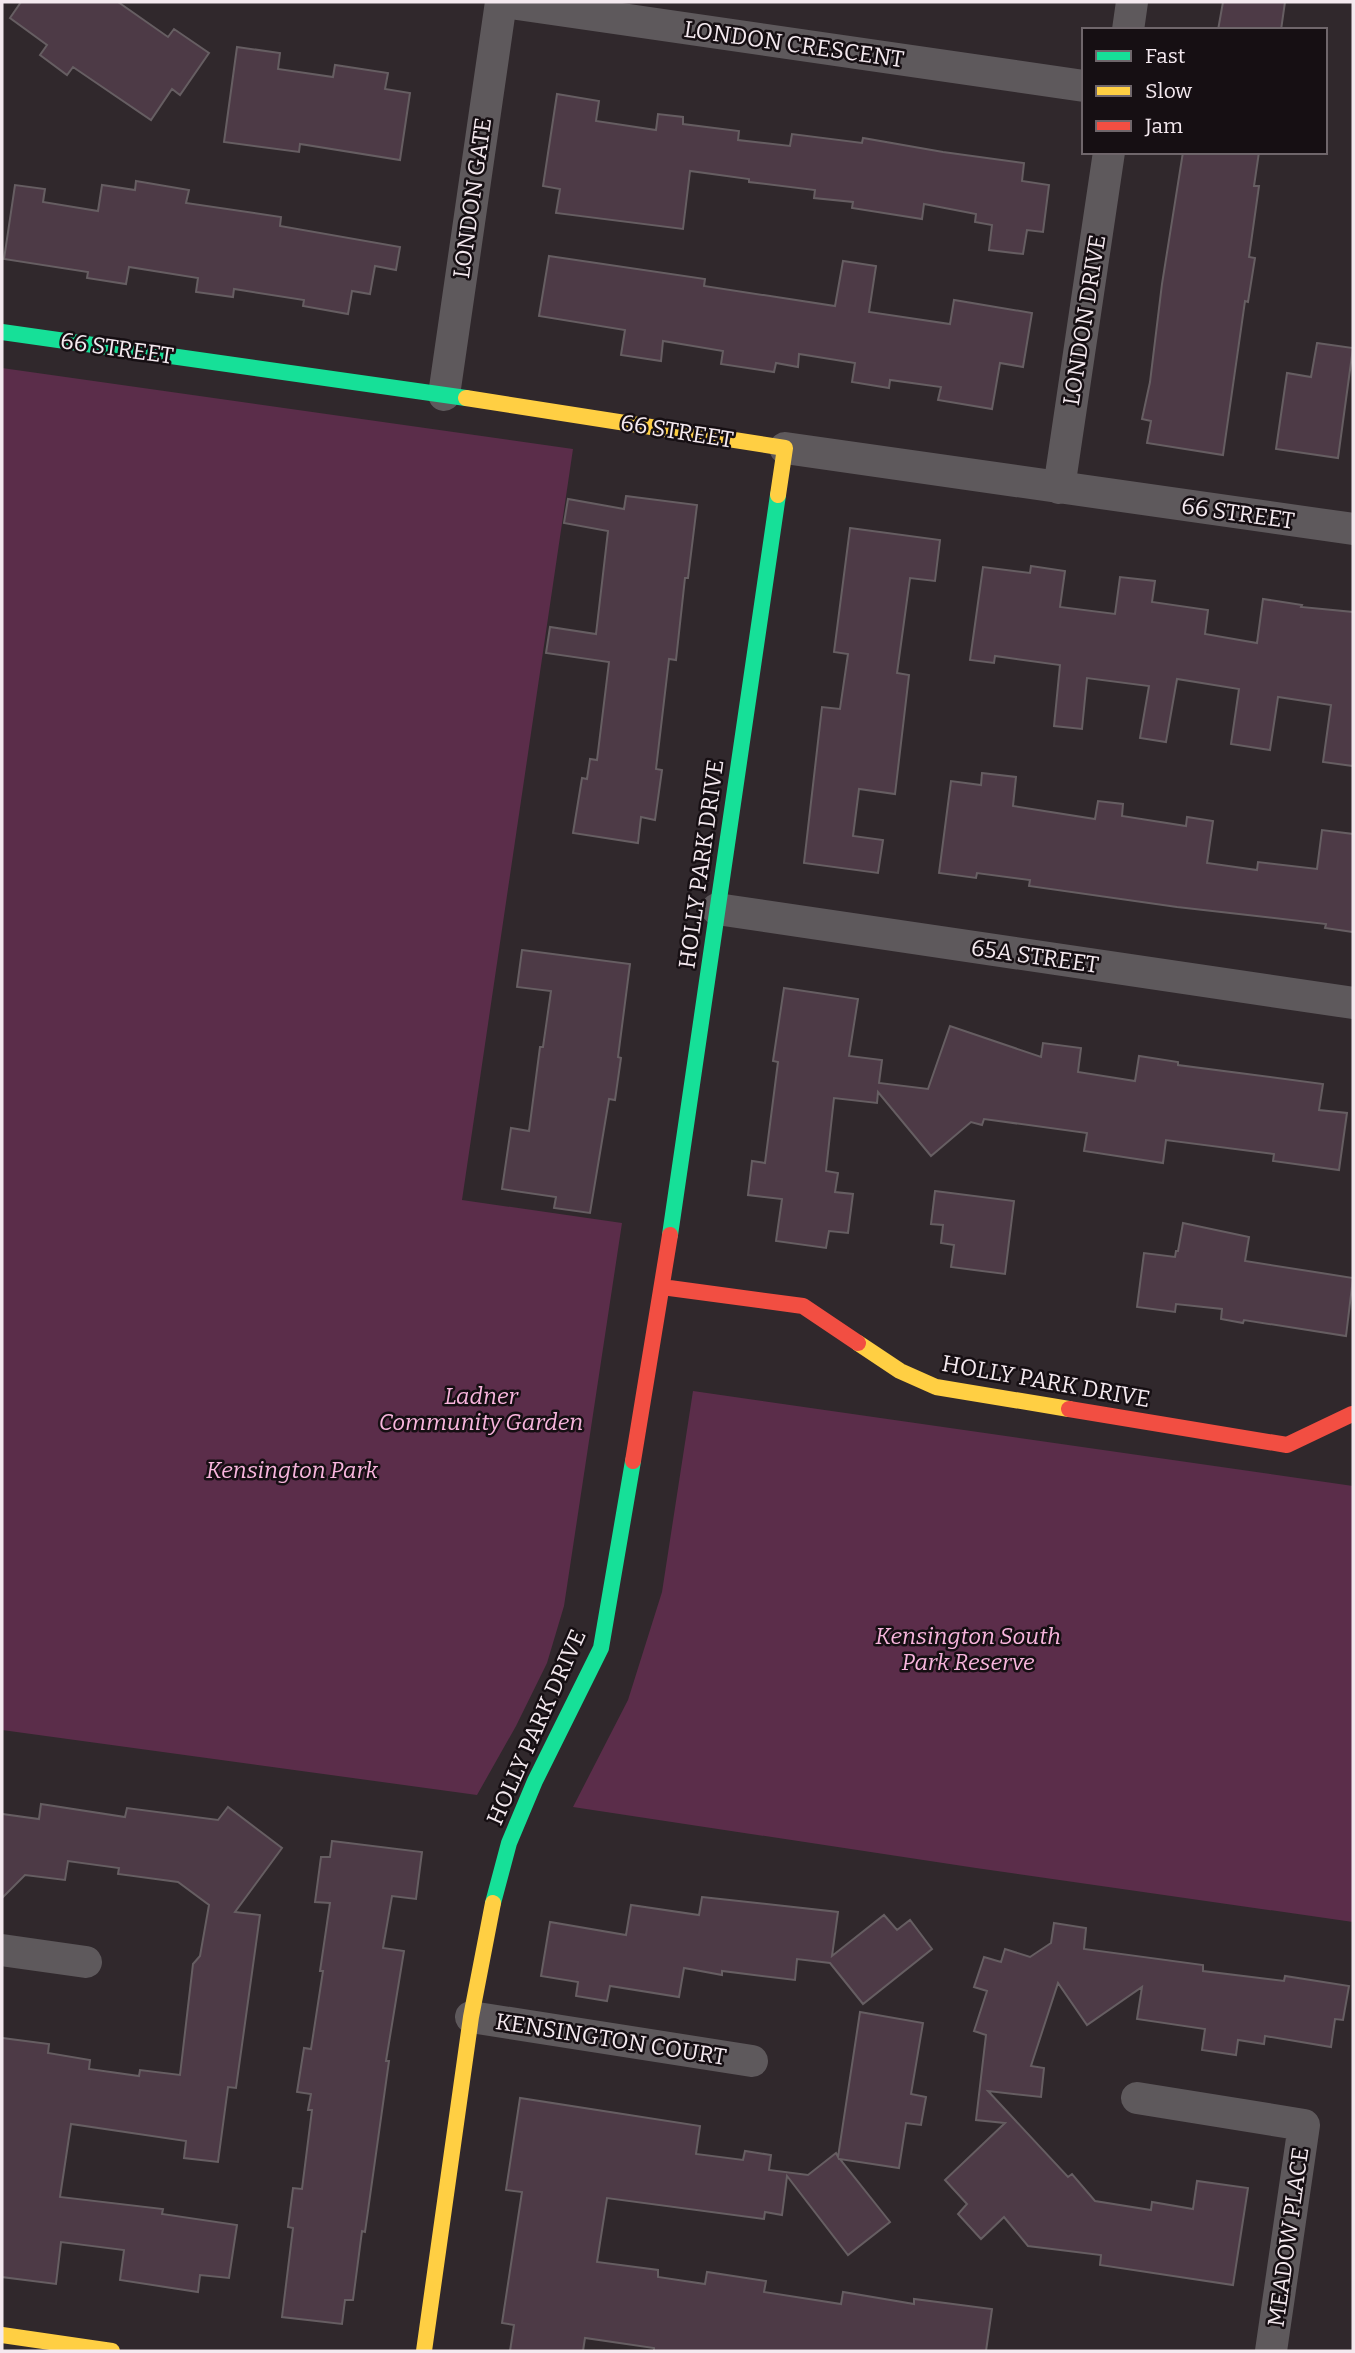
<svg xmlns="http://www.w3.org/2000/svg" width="1355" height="2353" font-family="Bitter,serif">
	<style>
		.green { fill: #5b2d4a }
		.building { fill: #4d3a46; stroke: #665e62; stroke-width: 2 }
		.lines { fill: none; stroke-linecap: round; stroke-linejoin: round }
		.street { stroke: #5e595c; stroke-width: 32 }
		.fast { stroke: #16e098; stroke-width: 16 }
		.slow { stroke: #ffcf43; stroke-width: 16 }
		.jam { stroke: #f24e42; stroke-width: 16 }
		.labels { text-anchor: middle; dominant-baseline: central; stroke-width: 5; stroke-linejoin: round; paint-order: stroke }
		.street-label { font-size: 23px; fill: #f4e9ef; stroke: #160f13 }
		.park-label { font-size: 23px; font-style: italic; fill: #f8b5dd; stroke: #160f13 }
	</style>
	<rect width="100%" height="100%" fill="#30282c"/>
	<!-- green -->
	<path class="green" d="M 2,368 L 573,449 L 462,1200 L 622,1223 L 564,1606 L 547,1663 L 516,1726 L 477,1795 L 2,1730 Z
		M 693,1391 L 1353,1486 L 1353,1922 L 976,1868 L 573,1807 L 628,1700 L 662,1592 Z"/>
	<!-- building -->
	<path class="building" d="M 21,2 L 118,2 L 168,37 L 174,29 L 209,53 L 180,95 L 172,89 L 151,120 L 73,67 L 67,75 L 40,55 L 47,45 L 10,18 Z
		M 1223,2 L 1285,2 L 1281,30 L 1218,30 Z
		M 237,47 L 280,53 L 278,69 L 333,77 L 335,65 L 388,73 L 385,89 L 410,93 L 400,160 L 300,144 L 299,152 L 224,142 Z
		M 557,94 L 599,101 L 596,121 L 656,130 L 658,114 L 683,117 L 683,124 L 739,131 L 738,140 L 790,146 L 792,134 L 862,143 L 863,138 L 943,152 L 1024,163 L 1022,181 L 1049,185 L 1043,232 L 1027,230 L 1023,254 L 989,250 L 992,225 L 975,222 L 976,214 L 924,204 L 922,219 L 852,208 L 853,202 L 814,198 L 815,190 L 749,182 L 749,179 L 690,171 L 683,229 L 556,213 L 560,189 L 543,186 Z
		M 1183,152 L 1259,152 L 1254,186 L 1259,186 L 1249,257 L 1255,258 L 1248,302 L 1245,301 L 1223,455 L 1147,443 L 1151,421 L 1142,419 L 1150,382 L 1162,284 Z
		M 136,181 L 189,190 L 186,203 L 281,217 L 280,226 L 400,247 L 396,270 L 375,266 L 370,294 L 352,291 L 348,314 L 303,306 L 304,300 L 234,289 L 233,297 L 196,292 L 198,278 L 129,267 L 126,284 L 87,278 L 88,272 L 4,259 L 15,185 L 45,189 L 43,202 L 98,211 L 102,185 L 135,190 Z
		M 549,256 L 705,279 L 704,286 L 835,306 L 843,261 L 876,266 L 869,312 L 950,324 L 954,300 L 1032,313 L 1023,367 L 1000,363 L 992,409 L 938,400 L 941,387 L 890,380 L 889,388 L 852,382 L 855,363 L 799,354 L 798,367 L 776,363 L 774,372 L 721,364 L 723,351 L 663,341 L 661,361 L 621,355 L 625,330 L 539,316 Z
		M 1317,343 L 1353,348 L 1338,458 L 1276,449 L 1287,373 L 1311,377 Z
		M 626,496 L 697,505 L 688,578 L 685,578 L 676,660 L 669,659 L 656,769 L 662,770 L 655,820 L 641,817 L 638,843 L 573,833 L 582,778 L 587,779 L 590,759 L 597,760 L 609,662 L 546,653 L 550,627 L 596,634 L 608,531 L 564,523 L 568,499 L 624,509 Z
		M 850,528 L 940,540 L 935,581 L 910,578 L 897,673 L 909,675 L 895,794 L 859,789 L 853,836 L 883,840 L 878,873 L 804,863 L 822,707 L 840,709 L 848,654 L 834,652 Z
		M 1031,566 L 1065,571 L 1060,607 L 1115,614 L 1120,577 L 1155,581 L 1152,602 L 1208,610 L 1205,634 L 1257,643 L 1263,599 L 1302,605 L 1301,607 L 1353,612 L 1353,766 L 1323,762 L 1331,705 L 1278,697 L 1270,750 L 1231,744 L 1239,689 L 1177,679 L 1166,742 L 1140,738 L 1149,686 L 1087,678 L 1082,729 L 1054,726 L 1060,665 L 995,656 L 994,663 L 970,660 L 983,567 L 1030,573 Z
		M 982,773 L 1016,777 L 1013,806 L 1095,819 L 1098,801 L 1123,804 L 1122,816 L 1186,826 L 1187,817 L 1213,821 L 1207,863 L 1257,870 L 1258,862 L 1317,869 L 1322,830 L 1353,834 L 1353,932 L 1325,928 L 1326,924 L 1177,907 L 1029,886 L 1030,880 L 977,873 L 976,878 L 939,873 L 951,781 L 981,785 Z
		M 522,950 L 630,964 L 618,1057 L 621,1058 L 615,1100 L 609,1099 L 590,1213 L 554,1208 L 556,1197 L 502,1189 L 511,1128 L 529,1131 L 540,1047 L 543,1047 L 551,991 L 517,987 Z
		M 784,988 L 858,999 L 849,1056 L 882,1060 L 879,1083 L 928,1089 L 950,1026 L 1041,1057 L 1043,1043 L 1081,1048 L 1078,1072 L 1135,1081 L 1139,1056 L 1178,1062 L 1178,1065 L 1323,1084 L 1319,1110 L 1347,1113 L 1339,1170 L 1273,1161 L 1274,1154 L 1166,1140 L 1163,1163 L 1084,1151 L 1087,1133 L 984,1119 L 982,1125 L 971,1122 L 931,1156 L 878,1092 L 877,1103 L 834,1098 L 826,1171 L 838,1173 L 835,1192 L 853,1194 L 848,1233 L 829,1231 L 826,1248 L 776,1241 L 782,1199 L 748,1195 L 752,1161 L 765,1163 L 778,1062 L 773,1061 Z
		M 935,1191 L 1014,1201 L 1005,1274 L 951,1267 L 954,1245 L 941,1243 L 943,1225 L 931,1224 Z
		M 1183,1223 L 1249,1237 L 1245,1261 L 1353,1278 L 1346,1336 L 1244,1320 L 1243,1323 L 1221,1319 L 1222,1309 L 1176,1304 L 1175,1312 L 1137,1307 L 1144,1253 L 1175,1257 L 1176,1251 L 1178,1251 Z
		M 41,1804 L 125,1817 L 127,1808 L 218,1820 L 228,1807 L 282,1848 L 235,1912 L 260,1915 L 236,2088 L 228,2087 L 218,2162 L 184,2158 L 186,2141 L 71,2124 L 60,2197 L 163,2209 L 162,2214 L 237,2225 L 229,2278 L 200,2275 L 198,2292 L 120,2280 L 124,2250 L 61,2242 L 56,2284 L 2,2277 L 2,2038 L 49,2044 L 48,2053 L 90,2060 L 89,2069 L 139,2076 L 140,2070 L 180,2075 L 193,1964 L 200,1956 L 209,1905 L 178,1882 L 118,1874 L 119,1868 L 68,1861 L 65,1880 L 25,1875 L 2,1898 L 2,1814 L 39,1819 Z
		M 332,1841 L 422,1852 L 416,1899 L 392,1896 L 383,1948 L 404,1951 L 386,2061 L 389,2061 L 365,2232 L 362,2231 L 353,2300 L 345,2300 L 342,2324 L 282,2317 L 293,2228 L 288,2227 L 293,2188 L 302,2189 L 312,2110 L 308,2110 L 311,2094 L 297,2092 L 304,2048 L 311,2049 L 323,1971 L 320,1971 L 330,1903 L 315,1902 L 321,1857 L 330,1857 Z
		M 702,1897 L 838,1912 L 832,1956 L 884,1915 L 897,1930 L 910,1920 L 932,1949 L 863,2004 L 830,1963 L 797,1959 L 795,1980 L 722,1971 L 722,1975 L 684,1968 L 679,1997 L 610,1986 L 607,2001 L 576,1996 L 578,1982 L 541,1976 L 550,1922 L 626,1935 L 631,1905 L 699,1915 Z
		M 1054,1923 L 1086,1928 L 1084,1949 L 1203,1965 L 1203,1971 L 1284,1981 L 1285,1976 L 1349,1986 L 1343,2020 L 1335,2019 L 1331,2047 L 1265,2036 L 1264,2044 L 1238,2040 L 1236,2055 L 1202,2050 L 1205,2029 L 1137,2019 L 1142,1987 L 1087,2025 L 1058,1983 L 1031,2066 L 1044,2068 L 1041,2097 L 988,2091 L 1068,2177 L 1072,2174 L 1095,2201 L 1151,2210 L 1152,2202 L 1193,2209 L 1197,2181 L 1248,2188 L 1233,2285 L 1100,2265 L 1101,2255 L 1028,2246 L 1004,2217 L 981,2239 L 958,2214 L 967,2204 L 945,2180 L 1005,2123 L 976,2120 L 986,2035 L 974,2031 L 987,1991 L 974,1987 L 984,1957 L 1001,1962 L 1005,1949 L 1030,1957 L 1051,1943 Z
		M 860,2012 L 923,2023 L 911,2094 L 926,2097 L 921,2125 L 906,2123 L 899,2168 L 840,2159 L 890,2222 L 848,2255 L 787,2176 L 782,2215 L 765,2212 L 764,2219 L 607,2198 L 597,2262 L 658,2270 L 658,2277 L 705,2284 L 707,2272 L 766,2281 L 764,2292 L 841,2304 L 843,2292 L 914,2304 L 914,2299 L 992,2309 L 986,2351 L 654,2351 L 654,2348 L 585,2338 L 583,2351 L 510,2351 L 514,2325 L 502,2323 L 522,2192 L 506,2190 L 520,2098 L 700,2126 L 696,2154 L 743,2160 L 745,2151 L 771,2155 L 769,2170 L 808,2175 L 836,2153 L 838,2157 Z"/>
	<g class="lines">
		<!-- street -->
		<path class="street" d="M 504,2 L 1084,86
			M 1128,30 L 1132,2
			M 444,395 L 501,2
			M 785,448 L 1353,529
			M 1059,488 L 1109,152
			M 717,909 L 1353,1003
			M 2,1950 L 86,1962
			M 471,2017 L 752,2061
			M 1137,2098 L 1304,2125 L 1271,2351"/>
		<!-- fast -->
		<path class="fast" d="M 2,332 L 466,398
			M 670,1235 L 778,495
			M 493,1903 L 509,1843 L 535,1781 L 601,1648 L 633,1461"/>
		<!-- slow -->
		<path class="slow" d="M 466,398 L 785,448 L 778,495
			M 858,1343 L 900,1371 L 936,1387 L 1069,1409
			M 2,2335 L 112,2351
			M 424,2351 L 471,2017 L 493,1903"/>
		<!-- jam -->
		<path class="jam" d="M 662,1287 L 803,1306 L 858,1343
			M 1069,1409 L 1287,1445 L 1352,1414
			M 633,1461 L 670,1235"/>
	</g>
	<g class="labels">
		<!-- street labels -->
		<g class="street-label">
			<text transform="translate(794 44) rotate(8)">LONDON CRESCENT</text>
			<text transform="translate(472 198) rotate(-82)">LONDON GATE</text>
			<text transform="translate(1084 320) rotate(-81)">LONDON DRIVE</text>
			<text transform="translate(117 348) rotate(8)">66 STREET</text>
			<text transform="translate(677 431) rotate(9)">66 STREET</text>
			<text transform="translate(1238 513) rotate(8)">66 STREET</text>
			<text transform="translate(701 864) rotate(-82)">HOLLY PARK DRIVE</text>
			<text transform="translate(1035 956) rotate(8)">65A STREET</text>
			<text transform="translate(1046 1381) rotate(10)">HOLLY PARK DRIVE</text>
			<text transform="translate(536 1727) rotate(-66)">HOLLY PARK DRIVE</text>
			<text transform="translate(611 2039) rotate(9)">KENSINGTON COURT</text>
			<text transform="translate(1288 2237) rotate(-82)">MEADOW PLACE</text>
		</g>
		<!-- park labels -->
		<g class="park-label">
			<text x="481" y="1396">Ladner<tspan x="481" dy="26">Community Garden</tspan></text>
			<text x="292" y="1470">Kensington Park</text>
			<text x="968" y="1636">Kensington South<tspan x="968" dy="26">Park Reserve</tspan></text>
		</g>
	</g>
	<!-- border -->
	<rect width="1355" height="2353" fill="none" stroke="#f4e9ef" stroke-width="7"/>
	<!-- legend -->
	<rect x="1082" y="28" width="245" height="126" fill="#160f13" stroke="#6f666b" stroke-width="2"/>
	<rect x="1096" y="51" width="35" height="10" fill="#16e098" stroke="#6f666b" stroke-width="2"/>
	<text x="1145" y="63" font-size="21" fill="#f4e9ef">Fast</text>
	<rect x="1096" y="86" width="35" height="10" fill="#ffcf43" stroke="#6f666b" stroke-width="2"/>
	<text x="1145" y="98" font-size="21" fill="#f4e9ef">Slow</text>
	<rect x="1096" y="121" width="35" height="10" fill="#f24e42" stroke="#6f666b" stroke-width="2"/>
	<text x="1145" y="133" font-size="21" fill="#f4e9ef">Jam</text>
</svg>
